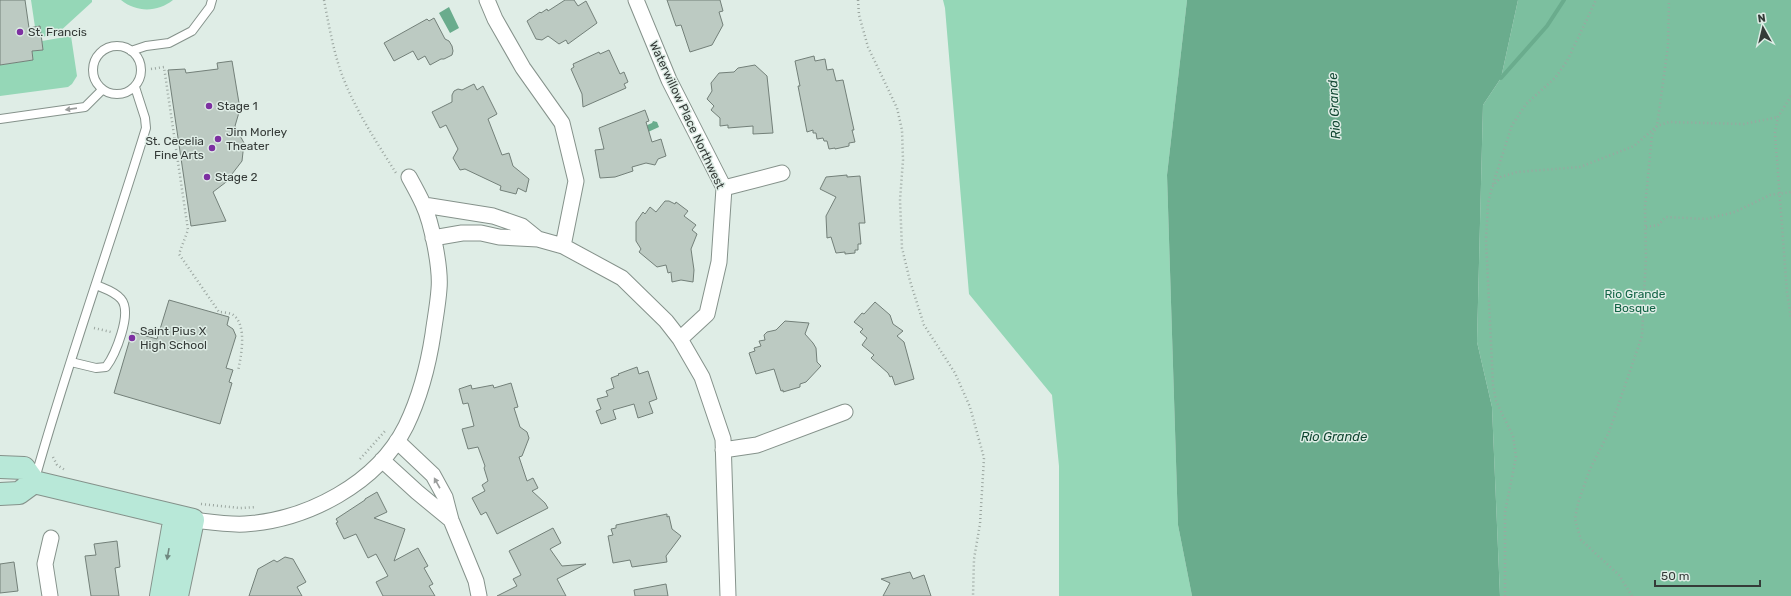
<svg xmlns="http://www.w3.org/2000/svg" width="1791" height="596" font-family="Rubik,sans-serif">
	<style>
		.green { fill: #95d7b7 }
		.forest { fill: #7cbf9f }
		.water { fill: #6aac8d }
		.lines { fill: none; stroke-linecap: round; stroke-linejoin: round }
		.stream { stroke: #6aac8d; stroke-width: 4 }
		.building { fill: #bccac2; stroke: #738079 }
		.lane-casing { stroke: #85928b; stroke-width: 10 }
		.street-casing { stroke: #85928b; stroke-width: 17 }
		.secondary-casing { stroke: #85928b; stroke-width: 24 }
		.path { stroke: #9ba6a0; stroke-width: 2.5; stroke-dasharray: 1 3; stroke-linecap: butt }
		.lane { stroke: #fff; stroke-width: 8 }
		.street { stroke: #fff; stroke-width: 15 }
		.secondary { stroke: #b8e8d8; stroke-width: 22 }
		.oneway { fill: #9a9d9c }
		.oneway2 { fill: #708980 }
		.poi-dot { fill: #7d30a1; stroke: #dfede6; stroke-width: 1.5 }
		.labels { text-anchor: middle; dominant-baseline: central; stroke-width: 3; stroke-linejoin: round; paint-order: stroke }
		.poi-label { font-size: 12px; fill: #353b38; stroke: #dfede6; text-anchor: start }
		.street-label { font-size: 12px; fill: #353b38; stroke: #dfede6 }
		.park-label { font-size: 12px; fill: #136446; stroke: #dfede6 }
		.water-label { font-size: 13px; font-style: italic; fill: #124833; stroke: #dfede6 }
	</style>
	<rect width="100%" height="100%" fill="#dfede6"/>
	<!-- green -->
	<path class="green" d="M 31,0 L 92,0 L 92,2 L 57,34 L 41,37 L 40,26 L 35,27 Z
		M 121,0 L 173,0 C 158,12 137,13 121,0 Z
		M 943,0 L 1187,0 L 1167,175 L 1178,525 L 1192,596 L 1059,596 L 1059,466 L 1052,395 L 969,294 L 945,8 Z
		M 71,36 L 77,76 L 72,84 L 68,87 L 0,96 L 0,65 L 33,60 L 32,51 L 43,50 L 42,41 Z"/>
	<!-- forest -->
	<path class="forest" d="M 1518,0 L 1791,0 L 1791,596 L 1500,596 L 1492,407 L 1477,342 L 1483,105 L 1501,78 Z"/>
	<!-- water -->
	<path class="water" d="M 1187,0 L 1518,0 L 1501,78 L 1483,105 L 1477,342 L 1492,407 L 1500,596 L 1192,596 L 1178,525 L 1167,175 Z
		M 449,7 L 459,28 L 450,33 L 439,13 Z
		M 653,121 L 657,122 L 659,127 L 648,132 L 643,127 L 652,123 Z"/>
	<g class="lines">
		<!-- stream -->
		<path class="stream" d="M 1501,78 L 1547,26 L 1564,0"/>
	</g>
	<!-- building -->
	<path class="building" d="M 0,0 L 25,0 L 29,28 L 40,26 L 43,50 L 32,51 L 33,60 L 0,65 Z
		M 565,0 L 574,0 L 578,6 L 586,1 L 597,23 L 568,44 L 566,40 L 559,44 L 548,36 L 542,40 L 536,39 L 527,21 L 540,12 L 541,13 L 547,9 L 548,11 Z
		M 667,0 L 720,0 L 723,11 L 719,12 L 723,25 L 712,45 L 690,52 L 681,25 L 676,26 Z
		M 434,18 L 445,39 L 449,41 L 452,46 L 453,51 L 452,55 L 444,59 L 441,59 L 430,65 L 425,56 L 418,60 L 413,51 L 394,61 L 384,43 L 427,19 L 429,21 Z
		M 609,50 L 620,74 L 624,72 L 628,82 L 624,84 L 626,88 L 583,107 L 582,94 L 571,69 L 574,67 L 573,64 L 599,52 L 600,54 Z
		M 814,56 L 815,61 L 825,59 L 827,70 L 833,69 L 836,81 L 843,80 L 854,130 L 852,130 L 855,142 L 849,143 L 849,146 L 835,149 L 835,148 L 829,149 L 827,141 L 824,141 L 823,138 L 817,139 L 816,133 L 813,133 L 813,130 L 807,132 L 798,86 L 800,86 L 795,61 Z
		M 232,61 L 240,109 L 235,126 L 244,143 L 242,161 L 232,174 L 234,176 L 213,192 L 226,221 L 191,226 L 168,70 L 185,69 L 186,73 L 218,69 L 217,63 Z
		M 755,65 L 767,76 L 773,133 L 753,134 L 753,126 L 728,128 L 728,125 L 720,126 L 720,118 L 711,110 L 714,106 L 707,99 L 712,91 L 711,83 L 719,73 L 734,72 L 738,68 Z
		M 474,84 L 477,90 L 483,86 L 497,114 L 488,119 L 502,155 L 509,153 L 513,166 L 529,179 L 526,192 L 518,188 L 516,194 L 500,190 L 501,186 L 465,169 L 460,170 L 453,158 L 458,149 L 446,125 L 440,128 L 432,112 L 452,102 L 452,95 L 454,91 L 458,89 L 462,90 Z
		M 645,110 L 649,121 L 646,122 L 652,142 L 661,139 L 666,156 L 658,159 L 655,165 L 646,163 L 632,167 L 633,171 L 615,177 L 600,178 L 595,150 L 604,149 L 599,128 Z
		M 847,175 L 847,177 L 860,176 L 865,223 L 859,223 L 861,244 L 858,244 L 858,250 L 855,250 L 855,253 L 845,254 L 845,252 L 836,253 L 831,237 L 827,238 L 826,216 L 836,197 L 820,189 L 826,177 Z
		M 665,201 L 669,201 L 675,204 L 676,202 L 688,211 L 684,216 L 696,225 L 692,230 L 697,234 L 691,249 L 694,270 L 693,282 L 681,280 L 672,282 L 671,272 L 668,273 L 666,265 L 657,267 L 639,252 L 641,249 L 636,241 L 636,222 L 643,212 L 645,214 L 650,207 L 656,212 Z
		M 169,300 L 229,317 L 227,325 L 233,329 L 236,336 L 226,368 L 233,370 L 229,382 L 232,383 L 220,424 L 114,393 L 132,332 L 157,339 Z
		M 875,302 L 890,315 L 893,324 L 903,331 L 897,336 L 904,342 L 914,379 L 895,385 L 892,376 L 890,377 L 888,373 L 871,358 L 874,355 L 862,345 L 867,338 L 860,332 L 863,329 L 854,322 L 862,313 L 864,314 Z
		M 785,321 L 809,323 L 805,334 L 813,343 L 816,348 L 817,362 L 821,366 L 806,382 L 800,384 L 800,387 L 783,392 L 783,390 L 781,391 L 774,369 L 756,374 L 749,353 L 755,351 L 754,348 L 761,346 L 759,341 L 765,340 L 764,335 L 767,332 L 776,330 Z
		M 637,367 L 639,374 L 648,371 L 657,399 L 649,402 L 653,413 L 638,418 L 634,404 L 613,410 L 616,419 L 601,424 L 596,411 L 601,409 L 597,399 L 608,396 L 606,391 L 614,388 L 611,378 L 619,375 L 618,374 Z
		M 511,383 L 518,407 L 514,408 L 520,427 L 527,432 L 529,438 L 522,456 L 519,457 L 527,481 L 533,478 L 538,488 L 532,491 L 545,503 L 548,508 L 497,534 L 486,512 L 481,515 L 472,498 L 485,491 L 482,485 L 488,481 L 484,468 L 485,466 L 478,447 L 468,449 L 462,429 L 474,426 L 468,403 L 463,404 L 459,389 L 471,385 L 472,389 L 493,385 L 494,388 Z
		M 377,492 L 387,512 L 374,518 L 405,529 L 394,561 L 418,548 L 428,566 L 424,568 L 433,584 L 429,586 L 435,596 L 383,596 L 376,582 L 388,576 L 376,554 L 368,558 L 356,534 L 344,539 L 336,523 L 338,522 L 336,519 L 365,500 L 365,499 Z
		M 667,514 L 667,517 L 669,516 L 672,529 L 681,536 L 666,556 L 667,562 L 632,567 L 630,560 L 613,563 L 608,536 L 613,535 L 611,529 L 616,528 L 616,525 Z
		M 553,528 L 561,543 L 550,549 L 562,566 L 586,564 L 557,579 L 566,596 L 497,596 L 517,586 L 513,579 L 521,575 L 509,551 Z
		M 117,541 L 120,567 L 115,568 L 119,596 L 91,596 L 85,556 L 96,555 L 94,544 Z
		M 285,557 L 293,559 L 306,582 L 297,587 L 302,596 L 249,596 L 258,569 L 274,560 L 277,562 Z
		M 14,562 L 18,591 L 0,593 L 0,564 Z
		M 910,572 L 913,579 L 924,575 L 931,596 L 883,596 L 890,583 L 881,579 Z
		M 666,584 L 668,596 L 635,596 L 634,590 Z"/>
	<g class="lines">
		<!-- lane casing -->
		<g class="lane-casing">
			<path id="lane" d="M93 70a24 24 0 1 1 48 0a24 24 0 1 1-48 0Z
				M 131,51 L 146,46 L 169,43 L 192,31 L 210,7 L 212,0
				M 0,119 L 85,107 L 102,90
				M 71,362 L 96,368 L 106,367 C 115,355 133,313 121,299 C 114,291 105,289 96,285
				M 35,479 C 68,361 110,246 146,128 L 145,118 L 135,87"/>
		</g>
		<!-- street casing -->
		<g class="street-casing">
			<path id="street" d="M 487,0 L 495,19 L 523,68 L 562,123 L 576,181 L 563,246
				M 636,0 L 669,80 L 724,188 L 719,262 L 707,314 L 680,339
				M 724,188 L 782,173
				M 424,205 L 493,216 L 522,226 L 538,239 L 499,237 L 481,233 L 462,233 L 433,238
				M 538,239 L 563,246 L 622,278 L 666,321 L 680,339 L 702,377 L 723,439 L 728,596
				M 397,441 L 433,475 L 445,497 L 451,520 L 476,581 L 479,596
				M 723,450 L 757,445 L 845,412
				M 382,460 L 417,492 L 451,520
				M 193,520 C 210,522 228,525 245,524 C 307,520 377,484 406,426 C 420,397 428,367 433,334 C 435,319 438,304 439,289 C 441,269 432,223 423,204 C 419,195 414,186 409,177
				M 50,596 L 45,564 L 51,538"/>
		</g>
		<!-- secondary casing -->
		<g class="secondary-casing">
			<path id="secondary" d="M 0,467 L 24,468 L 34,482 L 193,520 L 177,596
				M 0,494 L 19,493 L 34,482
				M 161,596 L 175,516"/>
		</g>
		<!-- path -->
		<path class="path" d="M 324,0 C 328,21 332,43 338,63 C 350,102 374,138 396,173
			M 858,0 L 859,15 L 868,47 L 897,108 L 902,130 L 903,160 L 900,200 L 902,248 L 910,281 L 924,325 L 955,373 L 970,407 L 984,458 L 980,524 L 974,559 L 973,596
			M 151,69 L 164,67 L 188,230 L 179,254 L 219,312 C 223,312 228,313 232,314 C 248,324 241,357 238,371
			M 1791,96 L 1778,117 L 1775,133 L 1787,292 L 1791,318
			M 1493,184 L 1512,125 L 1526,104 L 1555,78 L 1567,61 L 1596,0
			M 1646,227 L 1658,225 L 1666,217 L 1706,219 L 1735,212 L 1770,195 L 1791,192
			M 94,328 L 111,332
			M 53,457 L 57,465 L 65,470
			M 360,459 L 386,430
			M 201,504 L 240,508 L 256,507
			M 1505,596 L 1505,512 L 1516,457 L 1513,436 L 1496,401 L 1493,385 L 1486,240 L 1488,203 L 1492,187 L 1501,177 L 1517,172 L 1580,167 L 1634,146 L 1657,126 L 1669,122 L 1744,124 L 1778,117
			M 1632,596 L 1619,575 L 1581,540 L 1575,519 L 1578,503 L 1590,469 L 1609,432 L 1642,336 L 1646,257 L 1645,207 L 1652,135 L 1657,126 L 1668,46 L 1669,0"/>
		<!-- lane -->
		<use href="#lane" class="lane"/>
		<!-- street -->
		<use href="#street" class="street"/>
		<!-- secondary -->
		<use href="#secondary" class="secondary"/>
	</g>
	<!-- one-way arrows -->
	<defs><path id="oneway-solid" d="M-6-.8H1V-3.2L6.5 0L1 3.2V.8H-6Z"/></defs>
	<g class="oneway">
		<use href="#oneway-solid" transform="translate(71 109) rotate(172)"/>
		<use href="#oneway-solid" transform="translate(437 483) rotate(-119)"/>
	</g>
	<use class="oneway2" href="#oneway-solid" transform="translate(168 554) rotate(100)"/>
	<!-- markers -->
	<g class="poi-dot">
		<circle cx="20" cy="32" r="4"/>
		<circle cx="209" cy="106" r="4"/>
		<circle cx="218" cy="139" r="4"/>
		<circle cx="212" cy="148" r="4"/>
		<circle cx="207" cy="177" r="4"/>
		<circle cx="132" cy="338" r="4"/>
	</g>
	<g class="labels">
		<!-- poi labels -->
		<g class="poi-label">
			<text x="28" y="32">St. Francis</text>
			<text x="217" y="106">Stage 1</text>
			<text x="226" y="132">Jim Morley<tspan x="226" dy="14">Theater</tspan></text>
			<text x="204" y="141" text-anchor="end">St. Cecelia<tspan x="204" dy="14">Fine Arts</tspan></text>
			<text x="215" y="177">Stage 2</text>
			<text x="140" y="331">Saint Pius X<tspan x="140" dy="14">High School</tspan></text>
		</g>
		<!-- street labels -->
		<g class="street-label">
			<text transform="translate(687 115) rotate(65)">Waterwillow Place Northwest</text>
		</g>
		<!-- park labels -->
		<g class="park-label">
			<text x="1635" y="294">Rio Grande<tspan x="1635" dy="14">Bosque</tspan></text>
		</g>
		<!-- water labels -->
		<g class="water-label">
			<text transform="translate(1334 106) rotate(-93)">Rio Grande</text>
			<text x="1334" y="436">Rio Grande</text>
		</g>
	</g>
	<!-- north arrow -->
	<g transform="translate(1763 28) rotate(352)" stroke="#dfede6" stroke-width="3" paint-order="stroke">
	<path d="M0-3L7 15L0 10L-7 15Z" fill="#353b38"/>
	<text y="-6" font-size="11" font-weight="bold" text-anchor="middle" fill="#353b38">N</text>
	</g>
	<!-- scale -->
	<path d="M1655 580v6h105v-6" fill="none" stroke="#353b38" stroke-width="2"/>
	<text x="1661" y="580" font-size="12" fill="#353b38" stroke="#dfede6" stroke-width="3" paint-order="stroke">50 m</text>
</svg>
